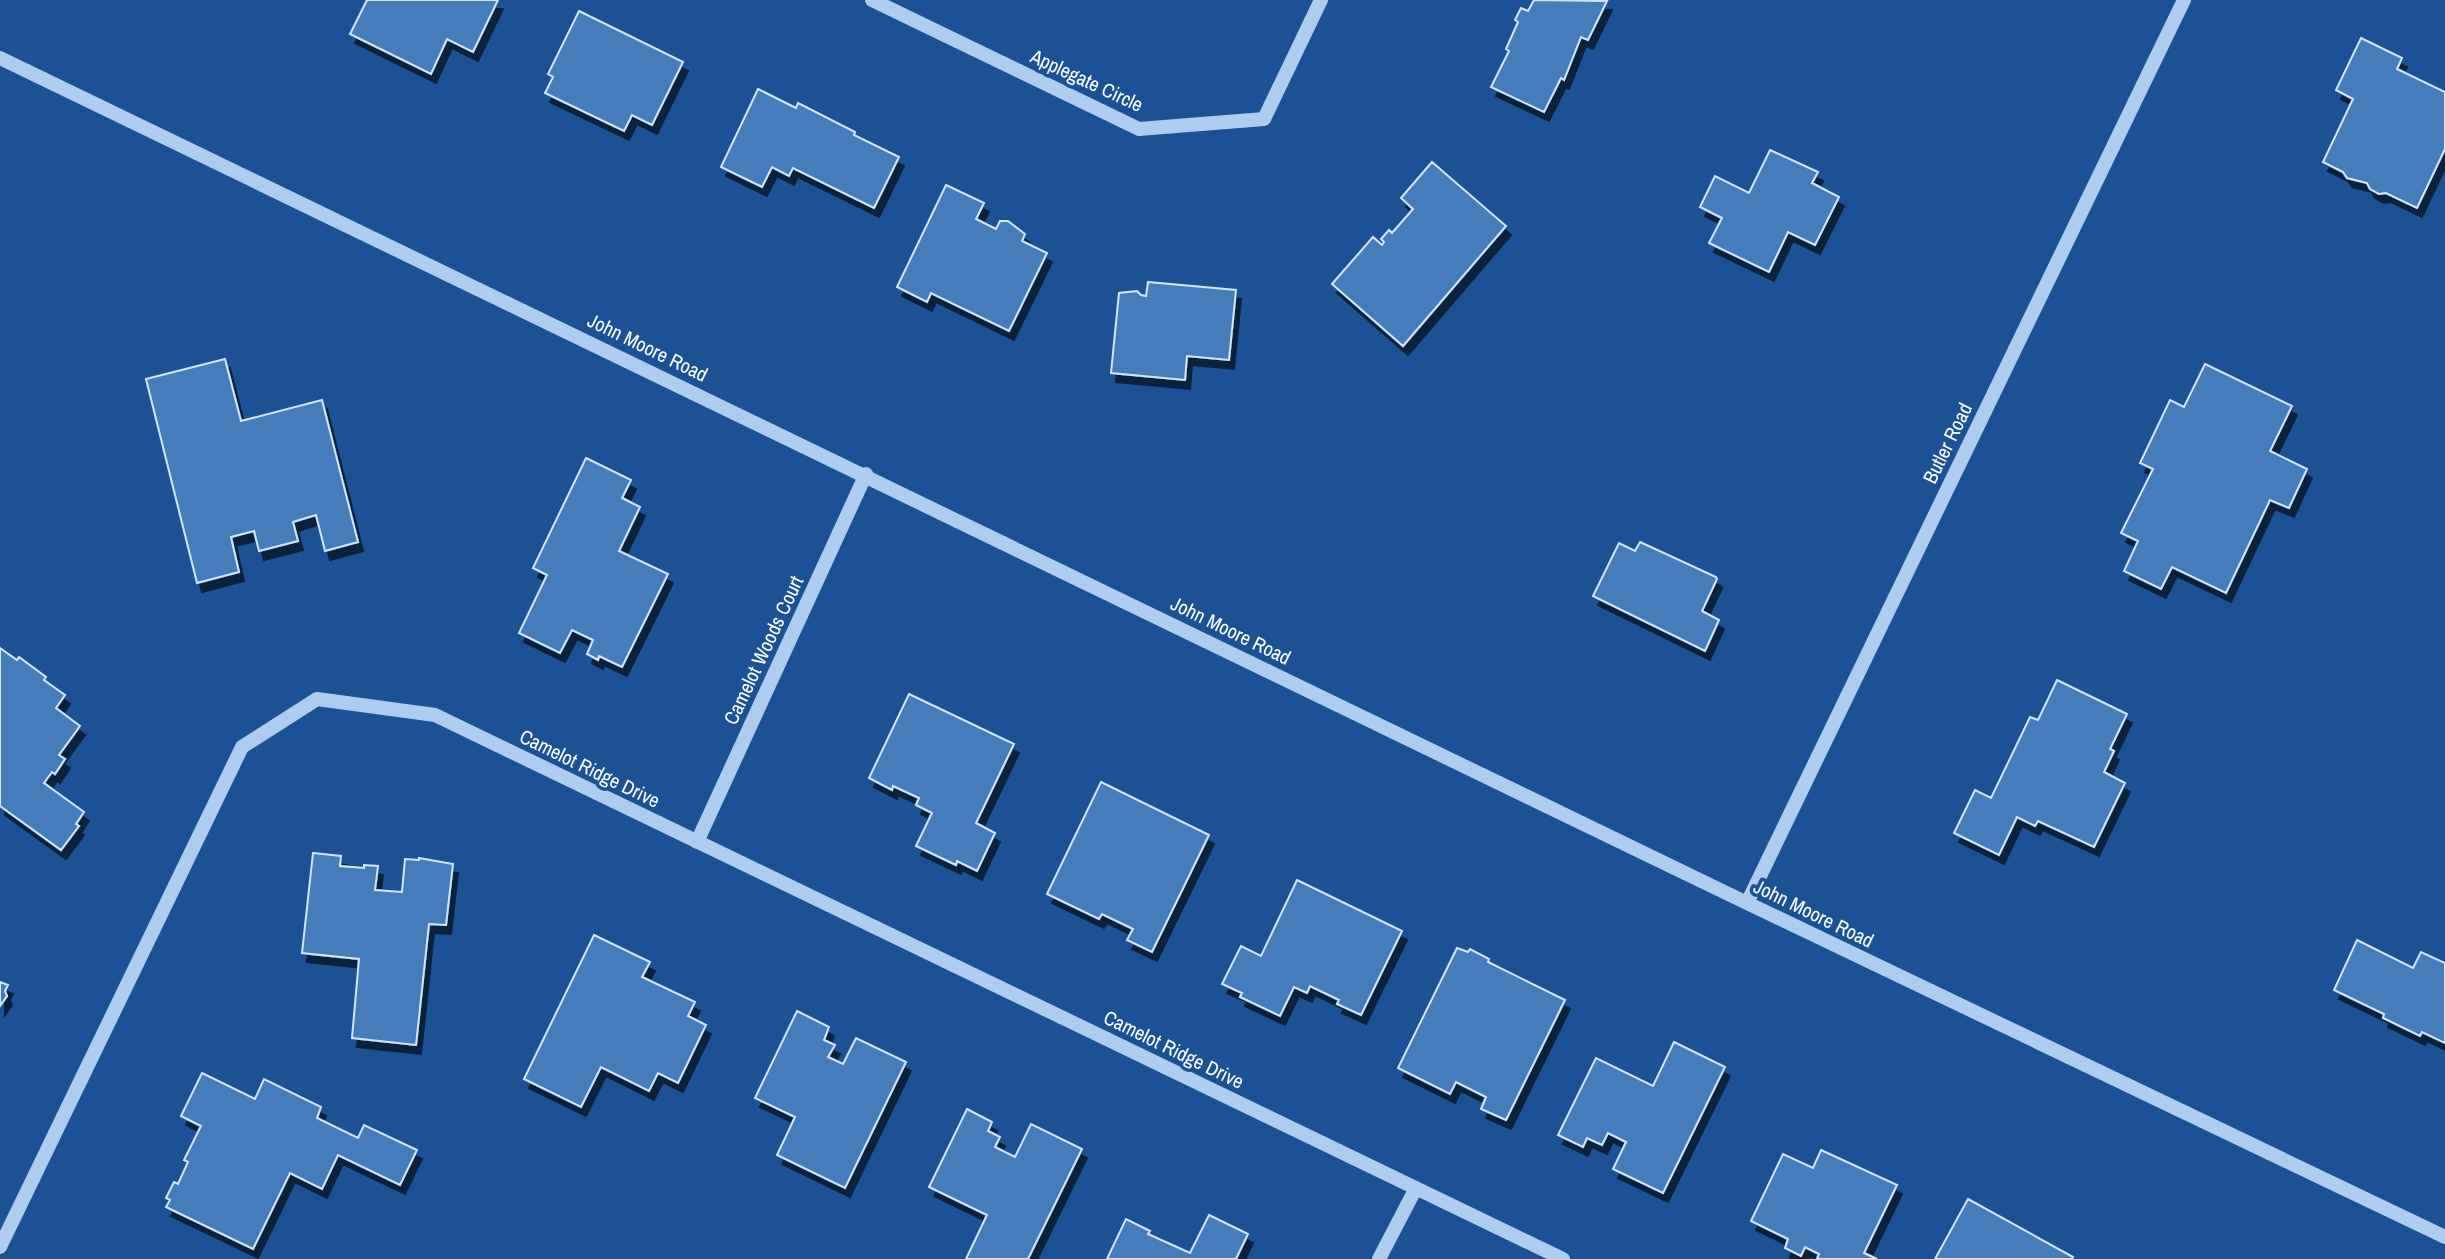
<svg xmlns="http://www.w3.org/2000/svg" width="2445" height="1259" font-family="'Archivo Narrow',sans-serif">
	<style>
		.building { fill: #447bbb; stroke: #d4e6fb; stroke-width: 2; filter: url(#shadow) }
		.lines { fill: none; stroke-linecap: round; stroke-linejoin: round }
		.minor { stroke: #aeccef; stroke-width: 14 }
		.labels { text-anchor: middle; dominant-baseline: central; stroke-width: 7; stroke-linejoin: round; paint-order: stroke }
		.street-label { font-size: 20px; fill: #fff; stroke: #1c5295 }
	</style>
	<defs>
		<filter id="shadow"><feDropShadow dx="5" dy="9" stdDeviation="0" flood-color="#0009"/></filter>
	</defs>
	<rect width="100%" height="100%" fill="#1c5295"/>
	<!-- building -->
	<path class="building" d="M 367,0 L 498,0 L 473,52 L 447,39 L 431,74 L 350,34 Z
		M 1534,0 L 1607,1 L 1588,40 L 1581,37 L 1564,80 L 1561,78 L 1544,112 L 1491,87 L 1509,51 L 1506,49 L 1518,22 L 1515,20 L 1521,8 L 1528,11 Z
		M 579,11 L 683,62 L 652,125 L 632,115 L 624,131 L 545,93 L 553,77 L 548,74 Z
		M 2361,38 L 2402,58 L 2397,69 L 2445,92 L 2445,149 L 2417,208 L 2386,193 L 2379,194 L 2370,189 L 2367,183 L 2347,178 L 2343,172 L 2323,162 L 2353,99 L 2336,90 Z
		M 758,89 L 796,108 L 798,103 L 855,132 L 854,135 L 899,157 L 874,208 L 793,168 L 789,176 L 772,167 L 762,187 L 721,167 Z
		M 1770,150 L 1818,172 L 1812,183 L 1839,197 L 1815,245 L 1788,232 L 1769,272 L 1709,243 L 1722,218 L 1700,207 L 1715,176 L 1749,193 Z
		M 1432,162 L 1506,226 L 1403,346 L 1332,284 L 1373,237 L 1382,245 L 1384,242 L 1381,239 L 1389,230 L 1392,233 L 1413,209 L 1401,198 Z
		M 946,185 L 984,203 L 976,219 L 996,229 L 1000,221 L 1008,221 L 1025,234 L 1022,241 L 1047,253 L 1009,331 L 931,293 L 927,302 L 897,287 Z
		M 1148,282 L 1236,290 L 1229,360 L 1187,356 L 1185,380 L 1111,373 L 1119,293 L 1137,291 L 1141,295 L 1146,296 Z
		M 225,359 L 241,421 L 322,400 L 358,542 L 325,551 L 316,515 L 293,522 L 298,541 L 259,551 L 254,531 L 231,537 L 239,572 L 197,583 L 146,379 Z
		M 2205,364 L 2292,406 L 2270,451 L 2307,469 L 2289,508 L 2270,500 L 2226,593 L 2172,567 L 2161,589 L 2124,571 L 2138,541 L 2121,533 L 2153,469 L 2140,463 L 2170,400 L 2184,407 Z
		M 586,458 L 631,480 L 622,498 L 640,507 L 619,551 L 668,574 L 622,667 L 599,656 L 598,660 L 587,654 L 593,640 L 572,630 L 560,653 L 519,633 L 547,575 L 533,568 Z
		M 1640,542 L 1716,577 L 1717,579 L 1702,611 L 1719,620 L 1705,651 L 1593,596 L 1619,543 L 1635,551 Z
		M 0,648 L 17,660 L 19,657 L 46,677 L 44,680 L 65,695 L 56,708 L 80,726 L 59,755 L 65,759 L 55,774 L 52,772 L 44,783 L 84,812 L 76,824 L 79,826 L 61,850 L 0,806 Z
		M 2057,680 L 2127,714 L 2110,749 L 2114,751 L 2104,772 L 2125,783 L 2094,847 L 2038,821 L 2035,826 L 2017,817 L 1999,855 L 1954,833 L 1975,790 L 1991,798 L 2030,717 L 2038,720 Z
		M 909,694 L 1014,744 L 976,823 L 995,833 L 977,871 L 957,861 L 956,865 L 916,846 L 932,813 L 916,805 L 919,798 L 893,786 L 892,790 L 869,778 Z
		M 1101,782 L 1209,835 L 1152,952 L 1127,940 L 1133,929 L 1102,914 L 1099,919 L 1047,894 Z
		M 313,853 L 341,856 L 340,866 L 364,868 L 364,865 L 378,866 L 375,890 L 402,892 L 405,859 L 419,860 L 419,858 L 453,864 L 446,925 L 429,924 L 416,1045 L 352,1038 L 359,959 L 302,953 Z
		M 1297,880 L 1402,931 L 1361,1015 L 1337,1004 L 1339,1000 L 1310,986 L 1307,993 L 1294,987 L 1280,1016 L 1240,997 L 1242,993 L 1222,984 L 1241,946 L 1261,956 Z
		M 594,935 L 650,962 L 642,977 L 695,1002 L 688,1016 L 706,1025 L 678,1083 L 658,1073 L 649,1091 L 601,1067 L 581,1107 L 524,1079 Z
		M 2357,940 L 2413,968 L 2421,952 L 2445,963 L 2445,1043 L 2422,1032 L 2420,1036 L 2383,1018 L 2384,1014 L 2334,990 Z
		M 1457,948 L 1468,952 L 1470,949 L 1489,959 L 1488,962 L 1565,1000 L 1506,1120 L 1481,1109 L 1486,1097 L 1456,1082 L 1450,1094 L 1398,1068 Z
		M 0,982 L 8,985 L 5,991 L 7,996 L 0,1006 Z
		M 797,1011 L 829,1027 L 824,1040 L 835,1045 L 828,1057 L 843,1064 L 856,1038 L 906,1062 L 845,1188 L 777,1155 L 795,1117 L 755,1098 Z
		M 1674,1042 L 1725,1067 L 1663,1193 L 1613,1169 L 1626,1142 L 1608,1133 L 1602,1145 L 1587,1138 L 1583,1147 L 1558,1135 L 1596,1058 L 1653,1086 Z
		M 202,1073 L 255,1099 L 264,1079 L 321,1107 L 317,1118 L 358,1138 L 364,1125 L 417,1150 L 400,1185 L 338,1155 L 322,1189 L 290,1173 L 253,1249 L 166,1207 L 170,1200 L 166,1198 L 174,1182 L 178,1184 L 188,1162 L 184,1160 L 201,1126 L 181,1116 Z
		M 967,1109 L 992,1122 L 988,1131 L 1000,1137 L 995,1147 L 1015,1157 L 1031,1124 L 1082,1149 L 1028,1259 L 966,1259 L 987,1215 L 929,1187 Z
		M 1821,1150 L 1897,1185 L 1864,1253 L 1877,1259 L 1817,1259 L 1819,1254 L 1805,1247 L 1801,1256 L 1785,1248 L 1788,1239 L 1751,1221 L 1783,1154 L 1813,1168 Z
		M 1968,1199 L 2073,1257 L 2072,1259 L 1935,1259 Z
		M 1209,1215 L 1248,1234 L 1236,1259 L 1107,1259 L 1126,1219 L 1150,1231 L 1148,1234 L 1190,1253 Z"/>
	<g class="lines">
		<!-- minor -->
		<path class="minor" d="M 872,0 L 1139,129 L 1264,119 L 1321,0
			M 0,58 L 1747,903 L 2445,1237
			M 697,842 L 866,474
			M 1747,903 L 2184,0
			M 0,1247 L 242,747 L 317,699 L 435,715 L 1563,1259
			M 1379,1259 L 1416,1188"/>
	</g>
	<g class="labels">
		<!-- street labels -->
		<g class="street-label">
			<text transform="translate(1087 80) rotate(25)">Applegate Circle</text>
			<text transform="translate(648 347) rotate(26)">John Moore Road</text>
			<text transform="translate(1947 443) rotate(-64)">Butler Road</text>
			<text transform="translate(1231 630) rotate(26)">John Moore Road</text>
			<text transform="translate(763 650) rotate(-65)">Camelot Woods Court</text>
			<text transform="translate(590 768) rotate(26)">Camelot Ridge Drive</text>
			<text transform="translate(1814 913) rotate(26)">John Moore Road</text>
			<text transform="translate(1174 1049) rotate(26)">Camelot Ridge Drive</text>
		</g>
	</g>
</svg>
